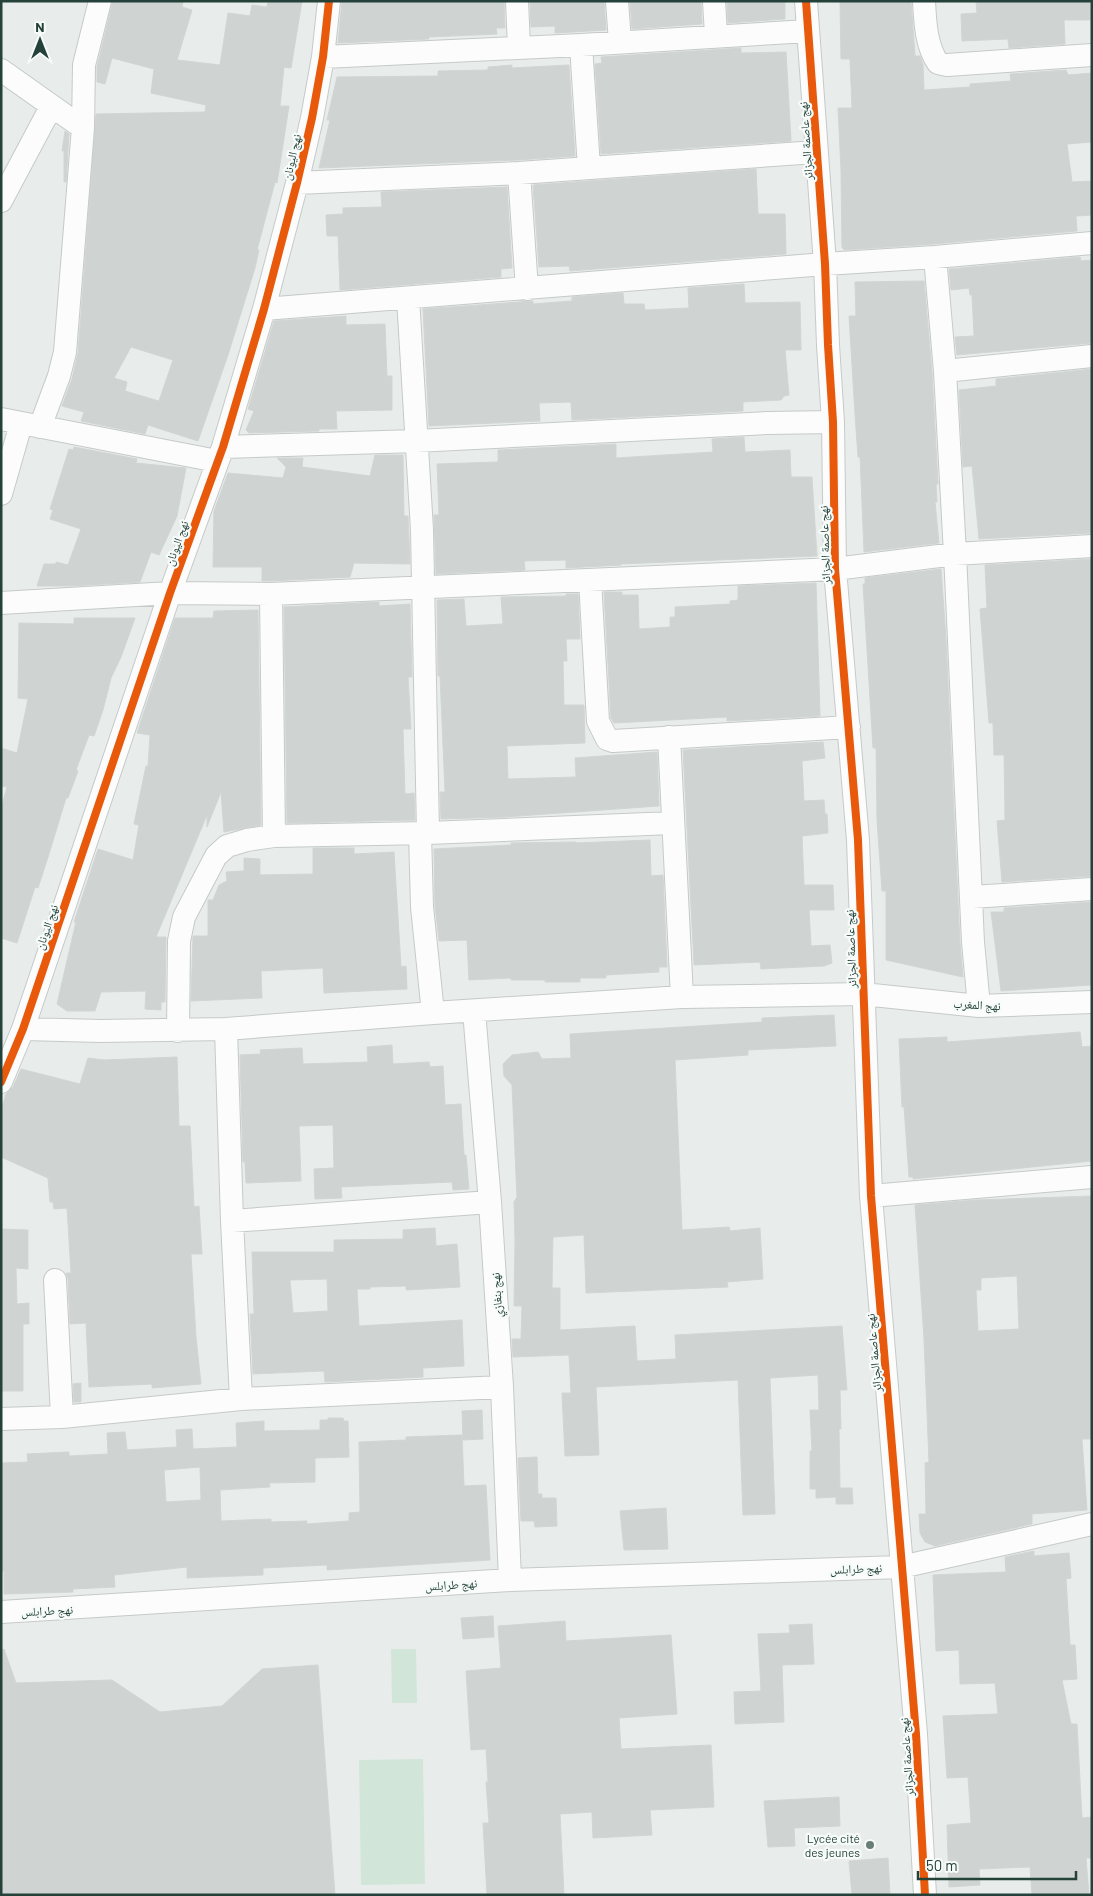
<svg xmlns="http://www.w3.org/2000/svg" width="1093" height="1896" font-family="Barlow,'Noto Naskh Arabic',sans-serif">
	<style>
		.green { fill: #d1e6d8 }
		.building { fill: #cfd4d2; stroke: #d1d6d4; fill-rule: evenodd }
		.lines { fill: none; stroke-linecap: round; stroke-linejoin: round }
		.minor-casing { stroke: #c5cac8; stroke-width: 24 }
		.minor { stroke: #fcfcfc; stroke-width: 22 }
		.cycleway-casing { stroke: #f7fbf9; stroke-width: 11 }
		.cycleway { stroke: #e8590c; stroke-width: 8 }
		.poi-dot { fill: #697e78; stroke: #f7fbf9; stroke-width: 2 }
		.labels { text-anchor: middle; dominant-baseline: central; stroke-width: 4.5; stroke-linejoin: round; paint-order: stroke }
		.street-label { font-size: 12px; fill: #24423a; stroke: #f7fbf9 }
		.poi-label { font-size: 12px; fill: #24423a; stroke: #f7fbf9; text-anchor: end }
	</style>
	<rect width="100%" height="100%" fill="#e8edeb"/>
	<!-- green -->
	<path class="green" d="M 391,1649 L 416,1649 L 417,1703 L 392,1703 Z
		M 423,1759 L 425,1884 L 361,1885 L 359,1760 Z"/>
	<!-- building -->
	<path class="building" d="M 113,1 L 183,1 L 182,7 L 192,10 L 177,60 L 220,65 L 228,13 L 250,16 L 252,5 L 267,7 L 268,1 L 302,1 L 291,68 L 284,67 L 280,106 L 289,106 L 277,183 L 275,182 L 257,250 L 259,250 L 255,268 L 228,355 L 198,441 L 148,425 L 145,434 L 81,421 L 84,412 L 62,406 L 72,379 L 78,353 L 96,114 L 205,112 L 206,105 L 151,93 L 154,69 L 112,58 L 105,84 L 97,82 L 97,67 ZM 131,347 L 173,360 L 159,401 L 125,391 L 127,382 L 114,378 Z
		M 342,1 L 504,1 L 505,28 L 496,28 L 497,34 L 429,37 L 429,39 L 338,43 Z
		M 530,1 L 604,1 L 606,30 L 555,33 L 555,26 L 531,27 Z
		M 630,1 L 701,1 L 702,24 L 632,29 Z
		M 727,1 L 785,1 L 785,19 L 728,23 Z
		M 840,1 L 911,1 L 915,56 L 920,56 L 923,64 L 924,90 L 970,87 L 970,84 L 1011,81 L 1010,74 L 1066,70 L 1068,75 L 1092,73 L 1092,142 L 1067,144 L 1072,182 L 1092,181 L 1092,215 L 1076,216 L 1077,231 L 934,244 L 844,250 L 842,247 L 841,170 L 838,108 L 852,108 L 850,59 L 841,59 Z
		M 976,1 L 1090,1 L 1090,20 L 1064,20 L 1065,44 L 1009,48 L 1008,39 L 962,41 L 961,14 L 977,13 Z
		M 741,48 L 741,53 L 786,52 L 791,141 L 601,154 L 595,64 L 602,63 L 601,57 Z
		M 512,65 L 512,68 L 569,65 L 575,156 L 518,160 L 319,168 L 330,120 L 327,120 L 337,77 L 438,76 L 438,71 L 488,70 L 488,67 Z
		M 65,131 L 69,134 L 66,182 L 64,182 L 64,151 L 62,151 Z
		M 756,169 L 758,214 L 785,214 L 786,254 L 570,271 L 569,266 L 539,267 L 533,185 Z
		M 507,187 L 512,268 L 501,269 L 501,277 L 340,290 L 338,236 L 327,236 L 326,215 L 343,214 L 343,208 L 382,207 L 381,192 Z
		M 1080,257 L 1081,261 L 1092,260 L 1092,343 L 957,355 L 955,337 L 974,336 L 972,295 L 970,295 L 969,288 L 951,290 L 949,269 Z
		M 924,281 L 932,372 L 938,484 L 936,484 L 937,502 L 935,502 L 939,543 L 864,552 L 860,457 L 858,457 L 855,414 L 849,316 L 856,316 L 855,282 Z
		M 744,284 L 745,303 L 800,302 L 801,350 L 785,350 L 789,395 L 784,396 L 781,400 L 743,402 L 743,411 L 572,420 L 571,402 L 539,403 L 540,421 L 429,426 L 423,309 L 533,301 L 533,304 L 572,301 L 572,297 L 623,293 L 624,304 L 644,304 L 645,310 L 689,308 L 688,288 Z
		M 346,316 L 346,325 L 385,324 L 387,376 L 392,376 L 392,410 L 336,411 L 337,429 L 319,429 L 319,431 L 249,433 L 246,430 L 254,411 L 248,409 L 274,321 Z
		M 1092,369 L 1092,533 L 979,539 L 972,466 L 963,467 L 959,390 L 996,386 L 996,379 Z
		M 744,437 L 745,452 L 790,450 L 791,477 L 812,477 L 817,556 L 621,564 L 621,565 L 566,568 L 566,560 L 524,561 L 525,570 L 436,574 L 434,515 L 439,515 L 437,464 L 498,462 L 498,450 L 616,444 L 616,458 L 713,452 L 712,439 Z
		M 74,447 L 137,459 L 136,463 L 186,468 L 177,516 L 159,555 L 151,552 L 140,582 L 69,586 L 37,586 L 44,564 L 56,564 L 56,562 L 68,565 L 81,529 L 50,519 L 53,510 L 50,509 L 69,449 L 73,450 Z
		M 375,455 L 403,455 L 404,516 L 408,516 L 410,564 L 354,563 L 350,577 L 271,581 L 262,581 L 262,567 L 213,567 L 214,511 L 228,473 L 283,478 L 286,467 L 277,458 L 303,458 L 302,467 L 370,476 Z
		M 1092,559 L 1092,876 L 1002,882 L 997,821 L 1005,820 L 1004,755 L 994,755 L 993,723 L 989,723 L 980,609 L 987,608 L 985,565 Z
		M 941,569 L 946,639 L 960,943 L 963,977 L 886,960 L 886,891 L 882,891 L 877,820 L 876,748 L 873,748 L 863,584 L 865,584 L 865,578 Z
		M 816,583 L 820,716 L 727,721 L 727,717 L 614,723 L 611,718 L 604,592 L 622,592 L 622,595 L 638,595 L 639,629 L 670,627 L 670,617 L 675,617 L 675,607 L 730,604 L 730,601 L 738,600 L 738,586 Z
		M 566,594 L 578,594 L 580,639 L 566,639 L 567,661 L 563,661 L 564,705 L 584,705 L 585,743 L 507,746 L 508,779 L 576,777 L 575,758 L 657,752 L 659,806 L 505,817 L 441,819 L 440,792 L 445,792 L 440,676 L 438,676 L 437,600 L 464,599 L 466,626 L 503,624 L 501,597 L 566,596 Z
		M 379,602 L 379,606 L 410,604 L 412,677 L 408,677 L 411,729 L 403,729 L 405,794 L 414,793 L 415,820 L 287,823 L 284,607 Z
		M 258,610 L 261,825 L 224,832 L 221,792 L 207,827 L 207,815 L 156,937 L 166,937 L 165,1002 L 161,1002 L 161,1010 L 145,1009 L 146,991 L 101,992 L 95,1011 L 67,1011 L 57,1004 L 76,922 L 74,922 L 98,849 L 133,860 L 139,825 L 134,824 L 146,766 L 148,766 L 150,735 L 137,733 L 175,618 L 213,618 L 214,611 Z
		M 74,618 L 135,618 L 121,657 L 111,678 L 103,710 L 94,736 L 89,735 L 76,770 L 78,771 L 68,798 L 66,798 L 49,854 L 38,888 L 35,887 L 17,943 L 1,938 L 1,809 L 7,787 L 1,786 L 1,748 L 17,753 L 28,699 L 18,698 L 19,623 L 74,624 Z
		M 823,742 L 825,758 L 802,761 L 804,801 L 824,800 L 825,814 L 827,814 L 828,833 L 802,836 L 804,885 L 833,885 L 834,910 L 809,910 L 811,946 L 830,945 L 832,963 L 824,966 L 761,969 L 760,962 L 694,965 L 683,750 Z
		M 650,840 L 651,876 L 663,875 L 667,967 L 659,967 L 659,972 L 606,975 L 606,978 L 580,978 L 580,982 L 545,982 L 545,980 L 511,980 L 511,978 L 469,980 L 467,940 L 439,941 L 435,906 L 434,849 L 511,845 L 511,843 L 576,842 L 576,843 Z
		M 313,848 L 354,848 L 354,854 L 394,852 L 401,967 L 406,966 L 407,989 L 324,993 L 323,968 L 261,971 L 262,998 L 191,1001 L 193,936 L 208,936 L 208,900 L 213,900 L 219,885 L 227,881 L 226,872 L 244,871 L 244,858 L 260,859 L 260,875 L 313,874 Z
		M 1092,902 L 1092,985 L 1001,991 L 991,912 L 1004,912 L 1004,908 Z
		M 834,1015 L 836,1046 L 748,1050 L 748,1055 L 675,1060 L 682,1230 L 729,1227 L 730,1231 L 760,1228 L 763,1279 L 727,1282 L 728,1287 L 586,1293 L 584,1235 L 553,1237 L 552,1288 L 560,1288 L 560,1330 L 635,1326 L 637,1361 L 676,1359 L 675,1335 L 842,1326 L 847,1390 L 840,1390 L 841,1429 L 839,1429 L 840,1488 L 852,1488 L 853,1504 L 836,1504 L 836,1497 L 816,1498 L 816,1489 L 810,1489 L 810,1451 L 812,1451 L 810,1410 L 819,1410 L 818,1375 L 770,1378 L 775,1514 L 743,1515 L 738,1380 L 596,1387 L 599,1455 L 565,1456 L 562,1393 L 571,1393 L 569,1355 L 513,1357 L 512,1339 L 521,1339 L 522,1306 L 514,1306 L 515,1239 L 514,1202 L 517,1197 L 512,1085 L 504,1076 L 503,1064 L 512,1055 L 538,1052 L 542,1059 L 571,1058 L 570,1034 L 762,1022 L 762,1018 Z
		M 1080,1032 L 1082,1047 L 1092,1046 L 1092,1161 L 913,1179 L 913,1177 L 909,1177 L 904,1107 L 902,1107 L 899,1039 L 947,1037 L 947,1042 Z
		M 392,1045 L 393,1064 L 429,1062 L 430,1067 L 443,1066 L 445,1105 L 461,1104 L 464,1155 L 466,1155 L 469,1189 L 453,1190 L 452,1182 L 341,1187 L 342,1198 L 315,1199 L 314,1169 L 334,1168 L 333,1125 L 299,1126 L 301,1181 L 246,1183 L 245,1162 L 243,1162 L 240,1055 L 261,1054 L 260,1050 L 302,1048 L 303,1064 L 368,1062 L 367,1047 Z
		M 177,1057 L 179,1126 L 190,1126 L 194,1207 L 199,1206 L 202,1254 L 191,1254 L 196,1337 L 201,1384 L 152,1388 L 152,1384 L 89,1387 L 86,1323 L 70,1324 L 68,1279 L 66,1273 L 71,1273 L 67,1208 L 54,1209 L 53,1202 L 50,1202 L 48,1178 L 1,1157 L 1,1111 L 6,1094 L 13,1087 L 21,1069 L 80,1084 L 88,1058 L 104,1060 Z
		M 1092,1196 L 1092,1439 L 1082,1439 L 1087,1510 L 1032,1514 L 1032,1524 L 935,1546 L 925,1542 L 920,1533 L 919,1514 L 926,1514 L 925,1463 L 929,1462 L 924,1339 L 915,1205 L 976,1200 ZM 1017,1276 L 1019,1329 L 978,1331 L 976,1290 L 981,1290 L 981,1278 Z
		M 435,1228 L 436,1246 L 457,1244 L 460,1287 L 406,1290 L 406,1286 L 370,1287 L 370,1289 L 357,1289 L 359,1326 L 462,1320 L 464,1366 L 423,1368 L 423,1377 L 325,1382 L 324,1371 L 253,1374 L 250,1314 L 254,1314 L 252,1252 L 334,1252 L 334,1240 L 403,1239 L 403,1230 ZM 327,1279 L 328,1311 L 293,1313 L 290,1280 Z
		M 1,1229 L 28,1230 L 28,1269 L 16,1268 L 17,1304 L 29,1303 L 29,1324 L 23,1324 L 23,1391 L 1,1391 Z
		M 81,1383 L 81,1402 L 74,1402 L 73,1384 Z
		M 482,1410 L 483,1439 L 463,1440 L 462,1411 Z
		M 328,1418 L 343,1418 L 344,1421 L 348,1421 L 349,1457 L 315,1458 L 315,1482 L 269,1483 L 270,1487 L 220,1490 L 221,1521 L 271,1519 L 271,1522 L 307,1521 L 307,1524 L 349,1521 L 349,1513 L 360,1512 L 359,1442 L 406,1440 L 406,1437 L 462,1435 L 464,1486 L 486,1485 L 490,1560 L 327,1570 L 327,1565 L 263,1568 L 263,1575 L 187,1578 L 187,1567 L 114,1575 L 115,1587 L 73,1589 L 73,1592 L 4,1594 L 4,1571 L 1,1571 L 1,1463 L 28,1462 L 27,1454 L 69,1452 L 69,1456 L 108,1454 L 107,1433 L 125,1432 L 127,1450 L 177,1447 L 176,1430 L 192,1429 L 193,1449 L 237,1447 L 236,1423 L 264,1421 L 264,1431 L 320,1430 L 320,1420 L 328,1420 ZM 200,1467 L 201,1500 L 166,1502 L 164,1470 Z
		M 537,1457 L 538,1494 L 542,1494 L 542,1498 L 556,1498 L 557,1526 L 535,1527 L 534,1521 L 521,1521 L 518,1458 Z
		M 666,1508 L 668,1549 L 624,1550 L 620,1511 Z
		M 1034,1551 L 1034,1556 L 1069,1553 L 1071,1578 L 1066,1579 L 1070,1645 L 1075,1645 L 1077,1679 L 1062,1680 L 1071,1724 L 1077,1724 L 1082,1818 L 1092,1817 L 1092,1858 L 1086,1858 L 1089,1895 L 1032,1895 L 1030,1867 L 979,1869 L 980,1885 L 949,1887 L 947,1825 L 971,1823 L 968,1777 L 947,1778 L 943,1716 L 998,1714 L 995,1683 L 960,1684 L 959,1650 L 936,1651 L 933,1575 L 1006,1572 L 1005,1557 Z
		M 493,1616 L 494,1637 L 463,1639 L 461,1618 Z
		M 565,1621 L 566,1641 L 671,1635 L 677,1714 L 619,1718 L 621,1749 L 711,1745 L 714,1807 L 650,1810 L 652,1835 L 593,1838 L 592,1812 L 560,1814 L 564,1895 L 487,1895 L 483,1823 L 489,1823 L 486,1782 L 488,1782 L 486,1749 L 471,1750 L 466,1671 L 501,1668 L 498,1626 Z
		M 812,1624 L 814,1664 L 782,1665 L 784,1722 L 735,1724 L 734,1692 L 761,1691 L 758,1634 L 790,1633 L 789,1625 Z
		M 4,1649 L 16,1683 L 112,1680 L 160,1712 L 222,1706 L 262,1669 L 318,1665 L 335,1895 L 1,1895 L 1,1650 Z
		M 839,1797 L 840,1826 L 794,1828 L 795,1846 L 768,1847 L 764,1801 Z
		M 888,1858 L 890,1895 L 852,1895 L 849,1861 Z"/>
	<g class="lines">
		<!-- minor casing -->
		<g class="minor-casing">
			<path id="minor" d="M 517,1 L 519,47
				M 617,1 L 620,42
				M 714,1 L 716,35
				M 806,1 L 825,264 L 828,345 L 833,422 L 835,569 L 858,840 L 871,1196 L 916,1734 L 925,1895
				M 924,1 C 925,21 926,46 938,63 L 947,65 L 1092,55
				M 581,45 L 589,168
				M 323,57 L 581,45 L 808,31
				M 1,70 L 83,128
				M 519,173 L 527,289
				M 297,183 L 519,173 L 816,152
				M 1,201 L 51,107
				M 935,257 L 945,371 L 955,554 L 973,942 L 979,1006
				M 408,298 L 422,530 L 428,833
				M 264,309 L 825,264 L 935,257 L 1092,243
				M 945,371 L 1092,356
				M 1,419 L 217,461
				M 40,427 L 59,376 L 65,352 L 83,128 L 84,65 L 100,1
				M 223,447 L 416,441 L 767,423 L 833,422
				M 1,494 L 21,424
				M 590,580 L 598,721 L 607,739 L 613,741 L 849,727
				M 271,594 L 274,836
				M 1,603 L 170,593 L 271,594 L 835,569 L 955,554 L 1092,546
				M 669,737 L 682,997
				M 420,833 L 422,907 L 433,1013
				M 972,897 L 1092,889
				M 474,1011 L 490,1202 L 502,1387 L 510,1580
				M 23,1029 L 101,1031 L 226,1029 L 433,1013 L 682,997 L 863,994 L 979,1006 L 1092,1002
				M 226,1029 L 232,1221 L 241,1399
				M 178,1031 L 179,941 L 184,917 L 216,856 L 227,846 L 247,840 L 274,836 L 428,833 L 672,823
				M 1,1082 L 23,1029 L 170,593 L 223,447 L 264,309 L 297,183 L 312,118 L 323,57 L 329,1
				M 871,1196 L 1092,1177
				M 232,1221 L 490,1202
				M 55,1280 L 62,1417
				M 1,1419 L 62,1417 L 241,1399 L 502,1387
				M 1,1612 L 510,1580 L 901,1567 L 1092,1524"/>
		</g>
		<!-- minor -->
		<use href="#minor" class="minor"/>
		<!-- cycleway casing -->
		<g class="cycleway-casing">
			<path id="cycleway" d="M 806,1 L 825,264 L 828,345 L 833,422 L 835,569 L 858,840 L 871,1196 L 916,1734 L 925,1895
				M 1,1082 L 23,1029 L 170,593 L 223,447 L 264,309 L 297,183 L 312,118 L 323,57 L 329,1"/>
		</g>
		<!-- cycleway -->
		<use href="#cycleway" class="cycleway"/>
	</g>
	<!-- markers -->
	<circle class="poi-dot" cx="870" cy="1845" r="5"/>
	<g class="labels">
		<!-- street labels -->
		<g class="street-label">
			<text transform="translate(805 141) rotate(-94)">نهج عاصمة الجزائر</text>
			<text transform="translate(291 157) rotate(-77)">نهج اليونان</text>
			<text transform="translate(176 543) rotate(-70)">نهج اليونان</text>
			<text transform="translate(824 545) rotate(-92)">نهج عاصمة الجزائر</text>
			<text transform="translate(46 927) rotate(-71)">نهج اليونان</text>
			<text transform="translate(850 949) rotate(-92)">نهج عاصمة الجزائر</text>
			<text transform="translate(977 1004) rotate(3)">نهج المغرب</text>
			<text transform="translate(496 1295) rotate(-94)">نهج بنغازي</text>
			<text transform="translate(873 1353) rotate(-95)">نهج عاصمة الجزائر</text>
			<text transform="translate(856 1568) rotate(-2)">نهج طرابلس</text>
			<text transform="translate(451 1584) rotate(-4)">نهج طرابلس</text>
			<text transform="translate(47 1610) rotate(-3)">نهج طرابلس</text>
			<text transform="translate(906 1757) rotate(-94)">نهج عاصمة الجزائر</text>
		</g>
		<!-- poi labels -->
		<g class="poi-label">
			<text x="860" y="1838">Lycée cité<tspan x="860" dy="14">des jeunes</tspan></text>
		</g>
	</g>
	<!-- border -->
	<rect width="1093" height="1896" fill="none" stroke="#24423a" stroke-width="5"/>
	<!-- north arrow -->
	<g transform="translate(40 40)" stroke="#f7fbf9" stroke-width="4" paint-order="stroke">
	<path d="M0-4L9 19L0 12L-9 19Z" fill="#24423a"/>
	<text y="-8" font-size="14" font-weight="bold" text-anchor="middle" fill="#24423a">N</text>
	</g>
	<!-- scale -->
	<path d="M918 1871v8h158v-8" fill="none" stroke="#24423a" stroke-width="2.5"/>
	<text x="926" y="1871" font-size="15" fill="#24423a" stroke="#f7fbf9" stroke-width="4" paint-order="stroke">50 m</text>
</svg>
